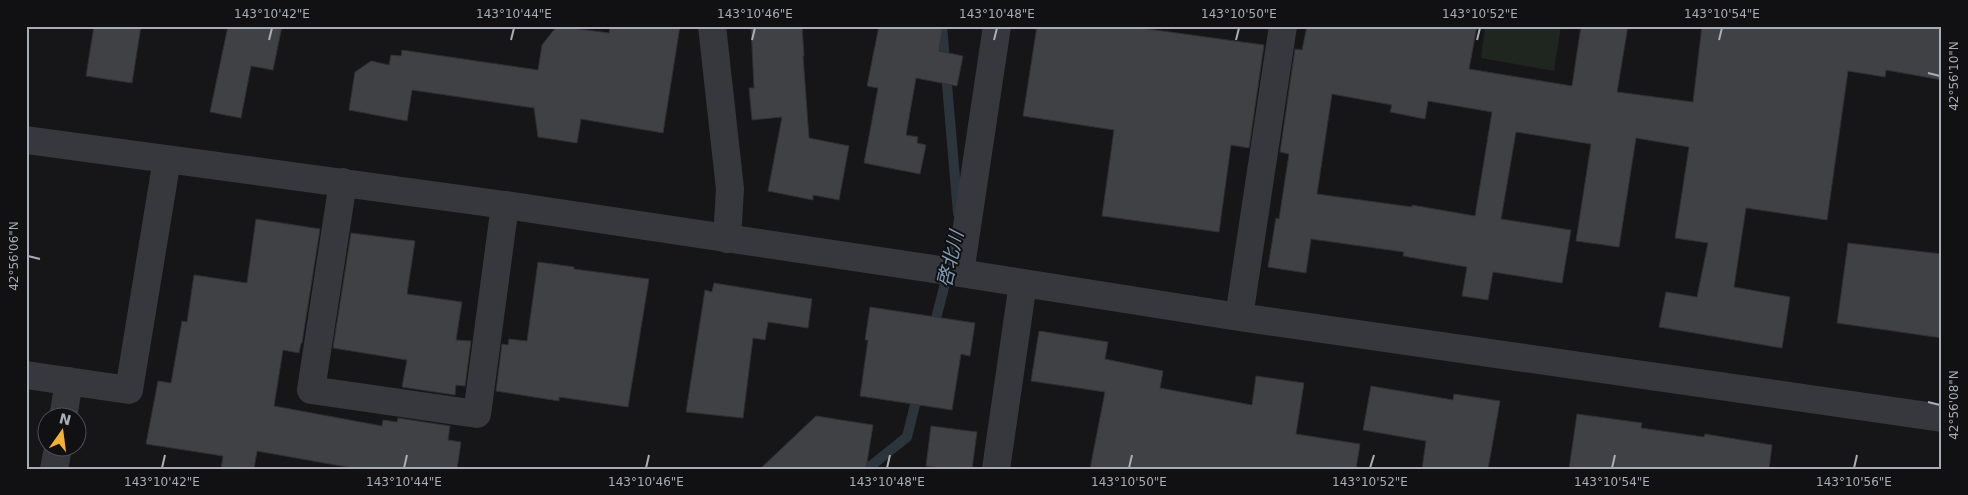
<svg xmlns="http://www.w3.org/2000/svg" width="1968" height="495" font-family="'DejaVu Sans','Noto Sans JP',sans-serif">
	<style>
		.green { fill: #1e261f }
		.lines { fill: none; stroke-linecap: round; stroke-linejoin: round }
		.stream { stroke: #2c353c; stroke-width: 10 }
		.building { fill: #404145; stroke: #303034; fill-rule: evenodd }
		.street { stroke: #37383d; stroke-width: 28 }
		.ticks { fill: none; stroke: #a8adb8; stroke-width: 2 }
		.labels { text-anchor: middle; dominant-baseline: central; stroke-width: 4; stroke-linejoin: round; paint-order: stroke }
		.water-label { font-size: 19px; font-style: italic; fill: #7f9bb3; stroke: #111113 }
		.neatline { fill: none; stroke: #a8adb8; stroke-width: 2 }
		.ticks-label { font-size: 12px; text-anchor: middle; fill: #a8adb8 }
	</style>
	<rect width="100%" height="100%" fill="#161618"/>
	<!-- green -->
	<path class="green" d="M 1485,26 L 1561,26 L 1554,71 L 1481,58 Z"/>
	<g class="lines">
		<!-- stream -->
		<path class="stream" d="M 942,26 L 958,213
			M 933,330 L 948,272
			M 867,469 L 907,437 L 918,393"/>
	</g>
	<!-- building -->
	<path class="building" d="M 94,26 L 141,26 L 132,83 L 86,76 Z
		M 228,26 L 282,26 L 273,70 L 251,66 L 241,118 L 210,112 Z
		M 557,26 L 609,33 L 610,26 L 680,26 L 663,133 L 581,119 L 577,143 L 538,137 L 534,108 L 412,90 L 407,121 L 349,110 L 355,72 L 371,61 L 389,65 L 391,55 L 401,56 L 402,50 L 538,70 L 542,45 Z
		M 751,26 L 802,26 L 804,56 L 803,56 L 809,138 L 849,146 L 839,200 L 813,195 L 813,200 L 768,191 L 782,117 L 752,120 L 749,88 L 754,88 Z
		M 879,26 L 943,26 L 939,51 L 963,56 L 957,86 L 916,78 L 906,135 L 918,137 L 917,143 L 926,145 L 920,174 L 864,163 L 878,88 L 867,86 Z
		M 1037,26 L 1126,26 L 1264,45 L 1249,148 L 1231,145 L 1219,232 L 1102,216 L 1114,130 L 1023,116 Z
		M 1307,26 L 1477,26 L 1469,69 L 1572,86 L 1581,26 L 1628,26 L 1617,92 L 1693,102 L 1702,26 L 1928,26 L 1942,29 L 1942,80 L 1886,70 L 1885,77 L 1848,71 L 1827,220 L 1746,208 L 1734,287 L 1790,297 L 1782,348 L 1659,327 L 1666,292 L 1697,297 L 1708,243 L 1675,238 L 1689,147 L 1636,138 L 1619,247 L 1576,241 L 1591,144 L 1516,132 L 1501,219 L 1571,230 L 1562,283 L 1493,272 L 1488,300 L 1462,296 L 1467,267 L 1403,256 L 1404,252 L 1311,239 L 1306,273 L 1268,267 L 1276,218 L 1279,219 L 1289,154 L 1280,152 L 1295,49 L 1302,50 ZM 1332,94 L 1392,105 L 1390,112 L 1425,119 L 1428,101 L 1492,112 L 1475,216 L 1412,205 L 1412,207 L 1317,194 Z
		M 256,219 L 320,229 L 302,343 L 301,343 L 299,353 L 283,350 L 274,406 L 382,426 L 383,420 L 397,422 L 398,418 L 450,426 L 448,440 L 461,442 L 457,469 L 358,469 L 257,451 L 254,469 L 221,469 L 223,456 L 146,444 L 158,381 L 171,383 L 182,321 L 187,322 L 194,275 L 247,283 Z
		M 351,233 L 415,241 L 407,294 L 462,302 L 456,340 L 471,341 L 465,386 L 456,385 L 455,395 L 402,387 L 407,360 L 333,348 Z
		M 1848,243 L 1942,254 L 1942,338 L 1837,323 Z
		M 538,262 L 574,267 L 574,269 L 649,279 L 628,407 L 559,397 L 559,401 L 496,391 L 502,344 L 508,345 L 509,339 L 527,341 Z
		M 714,283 L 812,299 L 808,328 L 768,322 L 765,340 L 753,338 L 743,418 L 686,412 L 705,290 L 712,292 Z
		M 870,307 L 975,323 L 970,356 L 961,354 L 952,410 L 860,396 L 868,340 L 865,340 Z
		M 1039,331 L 1108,342 L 1105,359 L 1163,371 L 1160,388 L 1252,405 L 1256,376 L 1304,383 L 1296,434 L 1360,444 L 1356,469 L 1090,469 L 1105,392 L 1031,381 Z
		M 1371,386 L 1453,400 L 1454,394 L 1500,401 L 1488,469 L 1422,469 L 1426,441 L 1363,430 Z
		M 1577,414 L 1642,423 L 1641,428 L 1704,437 L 1705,434 L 1772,445 L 1769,469 L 1569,469 Z
		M 816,416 L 873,425 L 866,469 L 760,469 Z
		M 931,426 L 977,432 L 972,469 L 950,469 L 926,466 Z"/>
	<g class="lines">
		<!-- street -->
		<path class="street" d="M 712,26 L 730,189 L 727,239
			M 26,140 L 505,205 L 960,273 L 1239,317 L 1942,418
			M 343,182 L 311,390 L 477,414 L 505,205
			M 960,273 L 997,26
			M 1239,317 L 1283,26
			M 26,375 L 129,390 L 167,159
			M 63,418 L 69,381
			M 54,469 L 58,448
			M 996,469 L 1023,283"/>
	</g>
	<!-- ticks -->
	<path class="ticks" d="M 269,40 L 272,28M 511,40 L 514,28M 752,40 L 755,28M 994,40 L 997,28M 1236,40 L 1239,28M 1477,40 L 1480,28M 1719,40 L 1722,28M 1928,73 L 1940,76M 28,256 L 40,259M 1928,402 L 1940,405M 162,468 L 165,455M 404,468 L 407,455M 646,468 L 649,455M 887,468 L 890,455M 1129,468 L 1132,455M 1370,468 L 1374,455M 1612,468 L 1615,455M 1854,468 L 1857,455"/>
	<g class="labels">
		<!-- water labels -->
		<g class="water-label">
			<text transform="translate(950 259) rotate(-77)">啓北川</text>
		</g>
	</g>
	<!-- border -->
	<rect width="1968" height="495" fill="none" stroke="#111113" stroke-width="55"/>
	<!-- north arrow -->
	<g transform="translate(62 432) rotate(14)"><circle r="24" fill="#111113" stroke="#4d4f55"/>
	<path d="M0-4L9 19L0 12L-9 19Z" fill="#f2b134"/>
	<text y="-8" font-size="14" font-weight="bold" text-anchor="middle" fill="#a8adb8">N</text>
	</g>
	<rect x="28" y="28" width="1912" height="440" class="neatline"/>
	<g class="ticks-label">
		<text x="272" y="18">143°10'42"E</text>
		<text x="514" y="18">143°10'44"E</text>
		<text x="755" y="18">143°10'46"E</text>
		<text x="997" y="18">143°10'48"E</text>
		<text x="1239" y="18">143°10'50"E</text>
		<text x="1480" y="18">143°10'52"E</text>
		<text x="1722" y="18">143°10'54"E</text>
		<text transform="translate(1954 76) rotate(-90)" y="4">42°56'10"N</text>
		<text transform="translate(14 256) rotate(-90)" y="4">42°56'06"N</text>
		<text transform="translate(1954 405) rotate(-90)" y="4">42°56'08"N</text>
		<text x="162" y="486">143°10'42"E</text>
		<text x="404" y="486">143°10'44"E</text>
		<text x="646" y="486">143°10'46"E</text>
		<text x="887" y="486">143°10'48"E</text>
		<text x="1129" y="486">143°10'50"E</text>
		<text x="1370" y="486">143°10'52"E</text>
		<text x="1612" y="486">143°10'54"E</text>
		<text x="1854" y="486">143°10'56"E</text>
	</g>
</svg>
